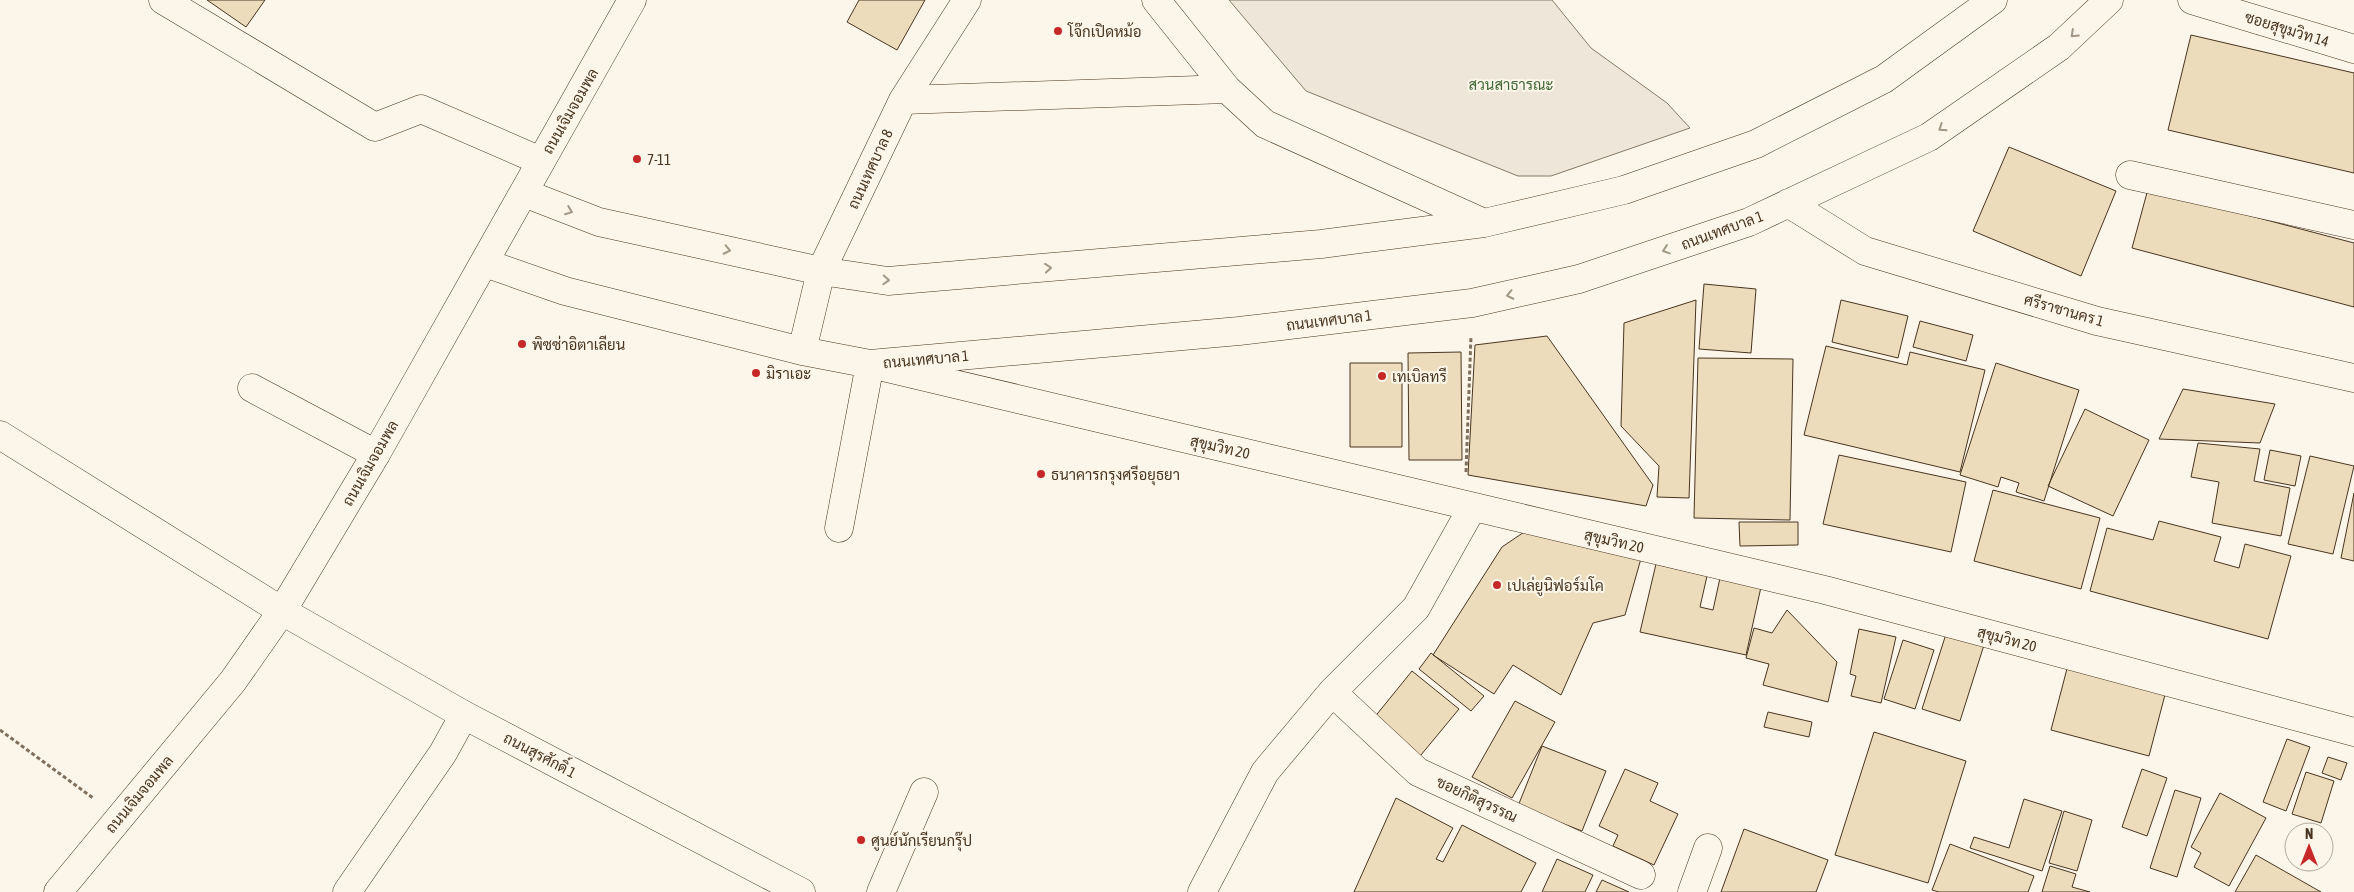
<svg xmlns="http://www.w3.org/2000/svg" width="2354" height="892" font-family="'Asap Condensed',Sarabun,sans-serif">
	<style>
		.green { fill: #ede6d9; stroke: #887966 }
		.building { fill: #ecdcbc; stroke: #4a3520 }
		.lines { fill: none; stroke-linecap: round; stroke-linejoin: round }
		.minor-casing { stroke: #4a3520; stroke-width: 29 }
		.major-casing { stroke: #4a3520; stroke-width: 29 }
		.path { stroke: #7f6f5c; stroke-width: 3; stroke-dasharray: 4 2.5; stroke-linecap: butt }
		.minor { stroke: #fbf6e9; stroke-width: 28 }
		.major { stroke: #fbf6e9; stroke-width: 28 }
		.oneway { stroke: #a29684 }
		.poi-dot { fill: #c62828; stroke: #fbf6e9; stroke-width: 2 }
		.labels { text-anchor: middle; dominant-baseline: central; stroke-width: 4; stroke-linejoin: round; paint-order: stroke }
		.street-label { font-size: 15px; fill: #4a3520; stroke: #fbf6e9 }
		.poi-label { font-size: 15px; fill: #4a3520; stroke: #fbf6e9; text-anchor: start }
		.park-label { font-size: 15px; fill: #436837; stroke: #fbf6e9 }
	</style>
	<rect width="100%" height="100%" fill="#fbf6e9"/>
	<!-- green -->
	<path class="green" d="M 1229,0 L 1552,0 L 1591,48 L 1667,103 L 1690,128 L 1551,176 L 1518,176 L 1306,91 Z"/>
	<!-- building -->
	<path class="building" d="M 207,0 L 265,0 L 246,27 Z
		M 859,0 L 925,0 L 897,50 L 847,22 Z
		M 2191,35 L 2354,73 L 2354,173 L 2168,130 Z
		M 2009,147 L 2116,191 L 2081,276 L 1973,231 Z
		M 2148,189 L 2354,243 L 2354,307 L 2132,248 Z
		M 1704,284 L 1756,289 L 1751,353 L 1699,349 Z
		M 1696,300 L 1689,498 L 1657,497 L 1659,466 L 1621,426 L 1624,323 Z
		M 1841,300 L 1908,316 L 1898,358 L 1832,342 Z
		M 1920,321 L 1973,335 L 1966,361 L 1913,347 Z
		M 1547,336 L 1653,485 L 1646,506 L 1468,475 L 1475,345 Z
		M 1826,346 L 1907,365 L 1910,352 L 1985,370 L 1960,472 L 1804,435 Z
		M 1461,352 L 1462,460 L 1409,460 L 1408,353 Z
		M 1698,358 L 1793,359 L 1790,520 L 1694,518 Z
		M 1350,363 L 1402,363 L 1402,447 L 1350,447 Z
		M 1996,363 L 2079,390 L 2044,501 L 2016,492 L 2019,483 L 2001,477 L 1998,487 L 1960,475 Z
		M 2183,389 L 2275,404 L 2260,443 L 2159,439 Z
		M 2085,409 L 2149,440 L 2113,516 L 2048,486 Z
		M 2198,443 L 2260,449 L 2254,481 L 2290,488 L 2281,536 L 2212,523 L 2219,482 L 2191,477 Z
		M 2270,450 L 2301,456 L 2295,486 L 2264,480 Z
		M 1839,455 L 1966,482 L 1951,552 L 1823,524 Z
		M 2310,456 L 2354,466 L 2333,554 L 2288,544 Z
		M 1993,490 L 2100,518 L 2081,589 L 1974,561 Z
		M 2354,493 L 2354,561 L 2341,558 Z
		M 2159,521 L 2221,537 L 2214,561 L 2239,568 L 2245,544 L 2291,556 L 2268,639 L 2090,591 L 2107,528 L 2153,540 Z
		M 1739,522 L 1798,522 L 1798,545 L 1740,546 Z
		M 1530,528 L 1642,555 L 1625,615 L 1593,623 L 1561,695 L 1513,665 L 1494,694 L 1433,655 L 1502,547 Z
		M 1656,564 L 1707,576 L 1700,607 L 1713,610 L 1720,578 L 1761,587 L 1746,655 L 1640,632 Z
		M 1787,610 L 1837,662 L 1828,702 L 1763,685 L 1769,664 L 1746,658 L 1754,628 L 1772,633 Z
		M 1859,629 L 1896,637 L 1881,703 L 1851,696 L 1856,676 L 1850,674 Z
		M 1946,634 L 1984,645 L 1960,721 L 1922,709 Z
		M 1903,640 L 1934,650 L 1915,709 L 1884,699 Z
		M 1431,653 L 1484,696 L 1471,711 L 1419,669 Z
		M 2069,661 L 2167,687 L 2149,756 L 2051,730 Z
		M 1412,671 L 1459,709 L 1416,761 L 1369,724 Z
		M 1515,701 L 1555,722 L 1512,798 L 1472,777 Z
		M 1768,712 L 1812,722 L 1809,737 L 1764,727 Z
		M 1874,732 L 1966,761 L 1928,883 L 1835,855 Z
		M 2287,739 L 2310,747 L 2286,811 L 2263,802 Z
		M 1542,746 L 1606,771 L 1582,831 L 1518,806 Z
		M 2328,757 L 2347,763 L 2341,780 L 2322,773 Z
		M 1625,769 L 1658,783 L 1650,801 L 1678,814 L 1654,865 L 1613,846 L 1618,835 L 1599,826 Z
		M 2142,769 L 2167,778 L 2147,836 L 2122,827 Z
		M 2306,772 L 2334,781 L 2321,823 L 2292,814 Z
		M 2175,790 L 2201,798 L 2177,877 L 2150,868 Z
		M 2220,793 L 2266,818 L 2229,886 L 2194,867 L 2201,853 L 2191,847 Z
		M 1396,798 L 1453,828 L 1436,859 L 1443,862 L 1462,825 L 1536,863 L 1521,892 L 1354,892 Z
		M 2024,799 L 2062,811 L 2042,871 L 1970,848 L 1974,837 L 2009,848 Z
		M 2064,811 L 2092,820 L 2077,871 L 2049,863 Z
		M 1744,829 L 1828,860 L 1816,892 L 1721,892 Z
		M 1950,844 L 2034,876 L 2028,892 L 1939,892 L 1932,890 Z
		M 2256,855 L 2321,892 L 2235,892 Z
		M 1557,859 L 1593,875 L 1585,892 L 1542,892 Z
		M 2050,866 L 2076,874 L 2072,887 L 2090,892 L 2042,892 Z
		M 1602,880 L 1629,892 L 1596,892 Z"/>
	<g class="lines">
		<!-- minor casing -->
		<g class="minor-casing">
			<path id="minor" d="M 163,0 L 375,127 L 421,109 L 541,161
				M 1156,0 L 1227,89 L 1265,124 L 1484,223
				M 2192,0 L 2354,49
				M 903,100 L 1227,89
				M 2130,175 L 2354,225
				M 524,193 L 599,222 L 821,271 L 888,281 L 1321,244 L 1484,223 L 1624,190 L 1756,144 L 1884,79 L 1993,0
				M 1788,203 L 1865,251 L 2097,321 L 2354,378
				M 485,263 L 565,291 L 802,351 L 870,364 L 1239,331 L 1472,303 L 1579,279 L 1749,222 L 1929,137 L 2059,47 L 2109,0
				M 802,351 L 821,271 L 903,100 L 967,0
				M 252,388 L 376,454
				M 0,435 L 282,611 L 464,715 L 801,892
				M 839,528 L 870,364 L 1825,590 L 2354,732
				M 1332,692 L 1418,772 L 1641,875
				M 347,892 L 443,753 L 464,715
				M 881,892 L 924,792
				M 1202,892 L 1265,772 L 1332,692 L 1416,608 L 1472,508
				M 1692,892 L 1708,848"/>
		</g>
		<!-- major casing -->
		<g class="major-casing">
			<path id="major" d="M 58,892 L 233,681 L 282,611 L 376,454 L 632,0"/>
		</g>
		<!-- path -->
		<path class="path" d="M 1466,472 L 1471,336
			M 0,730 L 93,798"/>
		<!-- minor -->
		<use href="#minor" class="minor"/>
		<!-- major -->
		<use href="#major" class="major"/>
	</g>
	<!-- one-way arrows -->
	<defs><path id="oneway-chevron" d="M-2-3.5L2.5 0L-2 3.5" fill="none" stroke-width="1.6" stroke-linecap="round" stroke-linejoin="round" transform="scale(1.25)"/></defs>
	<g class="oneway">
		<use href="#oneway-chevron" transform="translate(2074 34) rotate(137)"/>
		<use href="#oneway-chevron" transform="translate(1942 128) rotate(146)"/>
		<use href="#oneway-chevron" transform="translate(569 211) rotate(21)"/>
		<use href="#oneway-chevron" transform="translate(727 250) rotate(12)"/>
		<use href="#oneway-chevron" transform="translate(1666 250) rotate(161)"/>
		<use href="#oneway-chevron" transform="translate(1048 268) rotate(-5)"/>
		<use href="#oneway-chevron" transform="translate(886 280) rotate(3)"/>
		<use href="#oneway-chevron" transform="translate(1510 295) rotate(168)"/>
	</g>
	<!-- markers -->
	<g class="poi-dot">
		<circle cx="1058" cy="31" r="5"/>
		<circle cx="637" cy="159" r="5"/>
		<circle cx="522" cy="344" r="5"/>
		<circle cx="756" cy="373" r="5"/>
		<circle cx="1382" cy="376" r="5"/>
		<circle cx="1041" cy="474" r="5"/>
		<circle cx="1497" cy="585" r="5"/>
		<circle cx="861" cy="840" r="5"/>
	</g>
	<g class="labels">
		<!-- street labels -->
		<g class="street-label">
			<text transform="translate(2287 29) rotate(17)">ซอยสุขุมวิท 14</text>
			<text transform="translate(570 111) rotate(-60)">ถนนเจิมจอมพล</text>
			<text transform="translate(870 169) rotate(-65)">ถนนเทศบาล 8</text>
			<text transform="translate(1722 230) rotate(-20)">ถนนเทศบาล 1</text>
			<text transform="translate(2064 310) rotate(16)">ศรีราชานคร 1</text>
			<text transform="translate(1329 320) rotate(-7)">ถนนเทศบาล 1</text>
			<text transform="translate(926 359) rotate(-5)">ถนนเทศบาล 1</text>
			<text transform="translate(1220 447) rotate(13)">สุขุมวิท 20</text>
			<text transform="translate(370 463) rotate(-60)">ถนนเจิมจอมพล</text>
			<text transform="translate(1614 541) rotate(13)">สุขุมวิท 20</text>
			<text transform="translate(2007 639) rotate(15)">สุขุมวิท 20</text>
			<text transform="translate(540 755) rotate(28)">ถนนสุรศักดิ์ 1</text>
			<text transform="translate(139 794) rotate(-50)">ถนนเจิมจอมพล</text>
			<text transform="translate(1477 799) rotate(25)">ชอยกิติสุวรรณ</text>
		</g>
		<!-- poi labels -->
		<g class="poi-label">
			<text x="1068" y="31">โจ๊กเปิดหม้อ</text>
			<text x="647" y="159">7-11</text>
			<text x="532" y="344">พิซซ่าอิตาเลียน</text>
			<text x="766" y="373">มิราเอะ</text>
			<text x="1392" y="376">เทเบิลทรี</text>
			<text x="1051" y="474">ธนาคารกรุงศรีอยุธยา</text>
			<text x="1507" y="585">เปเล่ยูนิฟอร์มโค</text>
			<text x="871" y="840">ศูนย์นักเรียนกรุ๊ป</text>
		</g>
		<!-- park labels -->
		<g class="park-label">
			<text x="1511" y="84">สวนสาธารณะ</text>
		</g>
	</g>
	<!-- north arrow -->
	<g transform="translate(2309 847)"><circle r="24" fill="#fbf6e9" stroke="#b4a999"/>
	<path d="M0-4L9 19L0 12L-9 19Z" fill="#c62828"/>
	<text y="-8" font-size="14" font-weight="bold" text-anchor="middle" fill="#4a3520">N</text>
	</g>
</svg>
